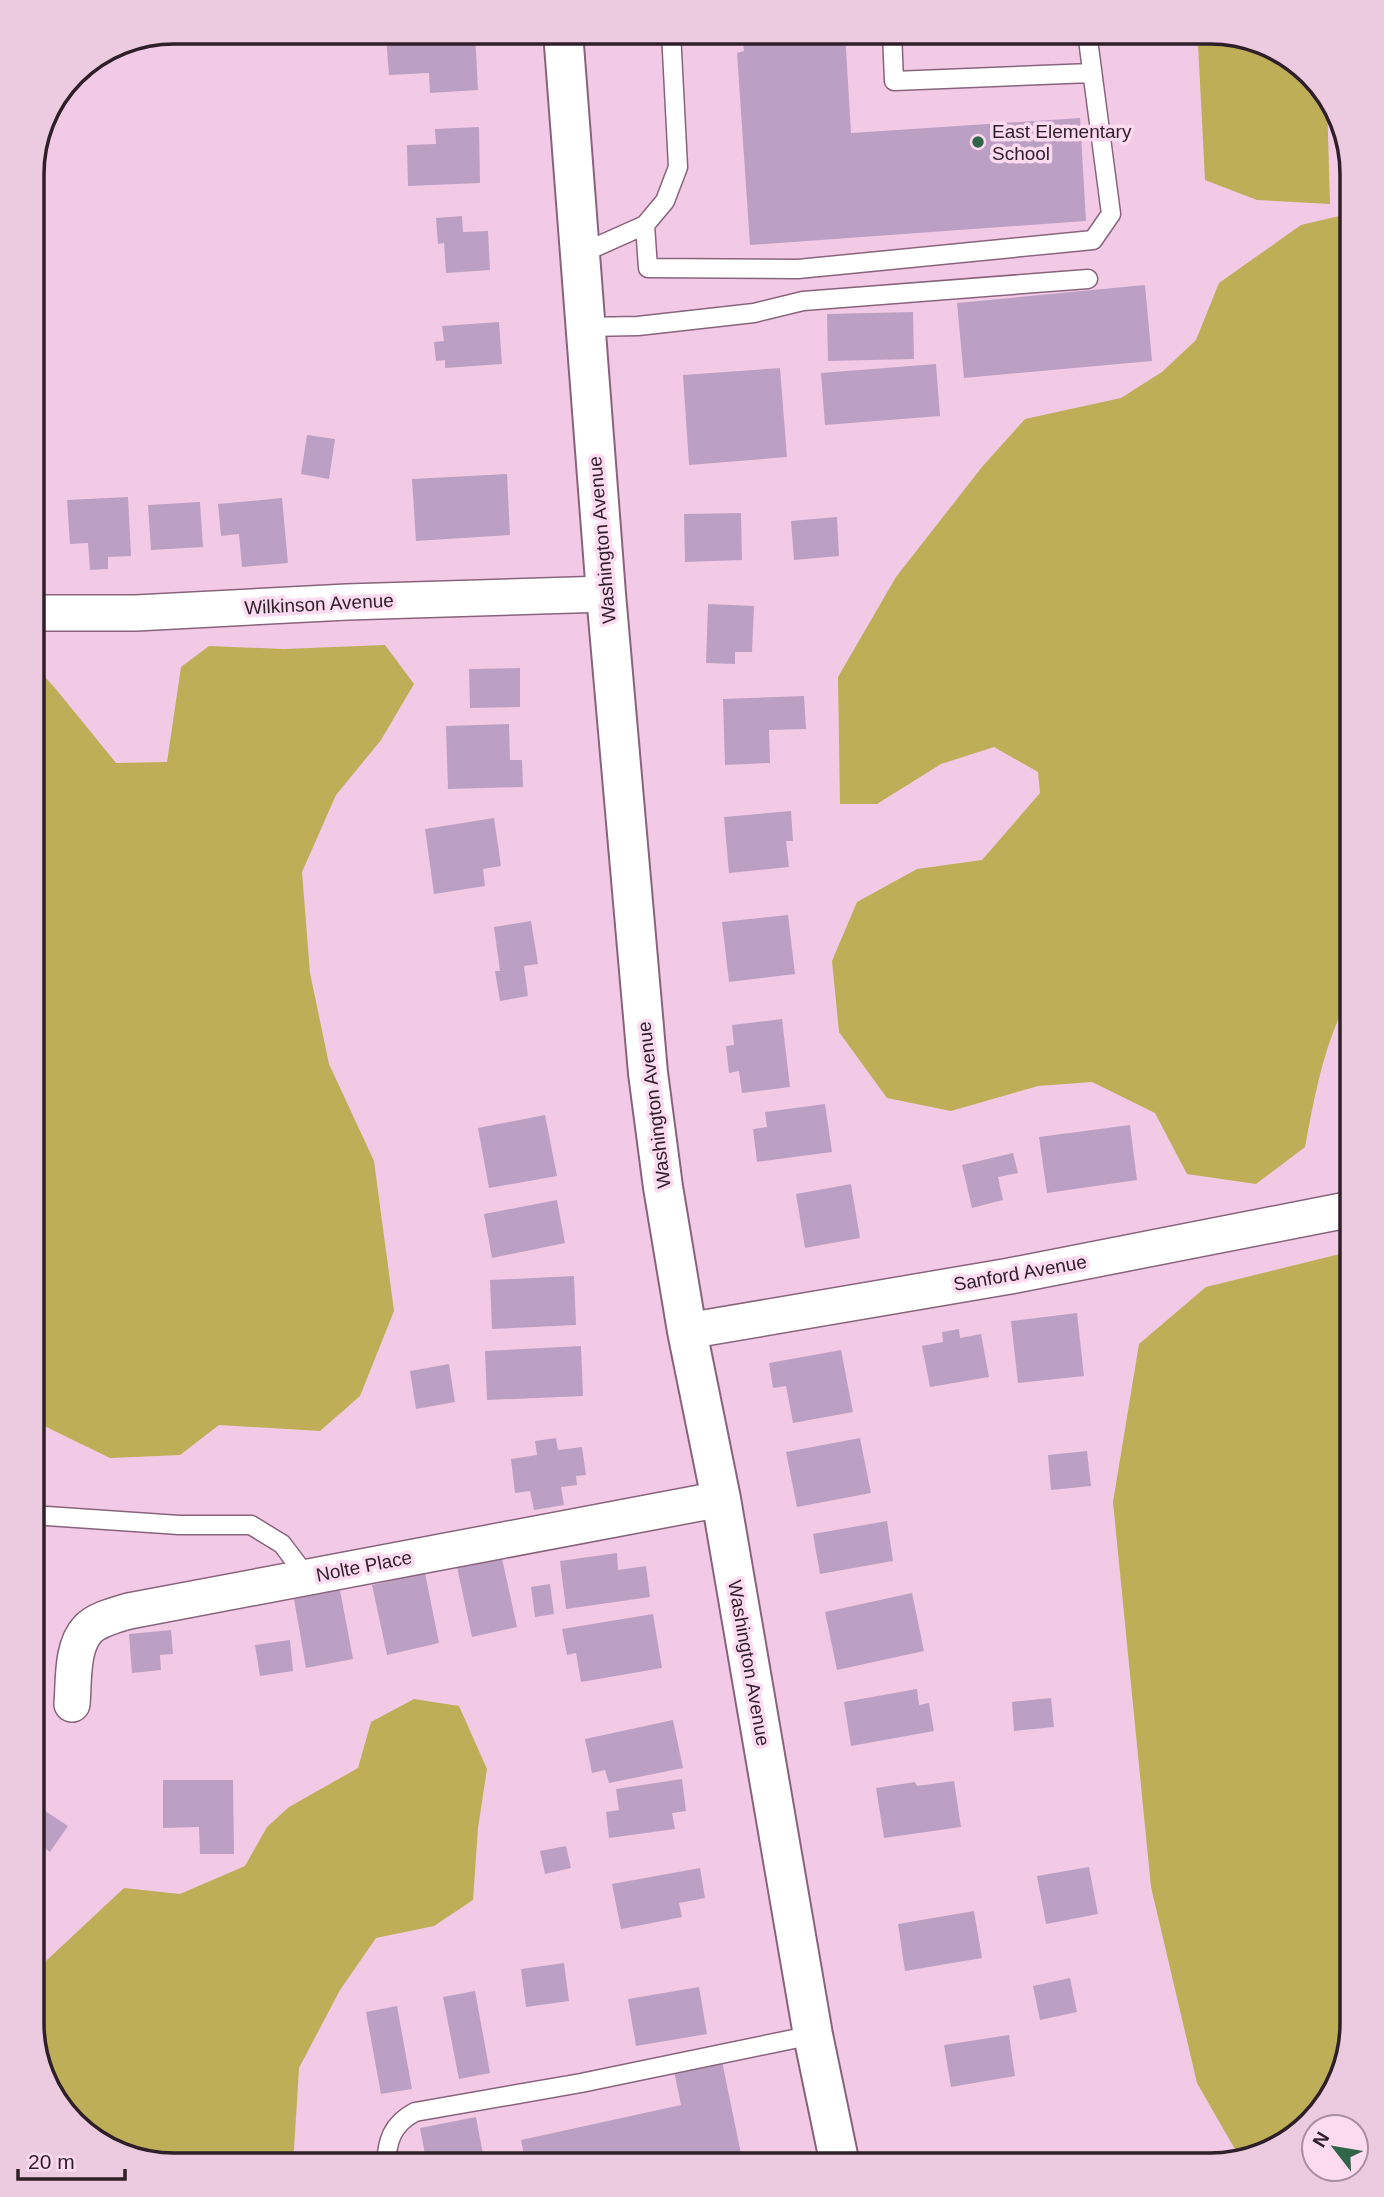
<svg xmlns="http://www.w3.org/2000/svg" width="1384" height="2197" font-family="Helvetica,sans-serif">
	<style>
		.green { fill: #beae57 }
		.building { fill: #bca0c3 }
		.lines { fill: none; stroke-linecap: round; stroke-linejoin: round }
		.service-casing { stroke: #88647c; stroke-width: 21 }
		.minor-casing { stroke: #88647c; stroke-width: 38 }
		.secondary-casing { stroke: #88647c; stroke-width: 42 }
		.service { stroke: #fff; stroke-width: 18 }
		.minor { stroke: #fff; stroke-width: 35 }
		.secondary { stroke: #fff; stroke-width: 38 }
		.poi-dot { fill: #30654a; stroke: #fcdaf0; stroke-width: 2.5 }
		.labels { text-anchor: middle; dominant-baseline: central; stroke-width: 7; stroke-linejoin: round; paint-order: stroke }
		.poi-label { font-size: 19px; fill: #2e1f29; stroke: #fcdaf0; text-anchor: start }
		.street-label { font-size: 19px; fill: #2e1f29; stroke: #fcdaf0 }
		.rim { fill: none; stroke: #2e1f29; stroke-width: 3.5 }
	</style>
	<rect width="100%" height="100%" fill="#f3cae5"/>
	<!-- green -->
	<path class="green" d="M 1198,44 L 1259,45 L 1289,55 L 1327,99 L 1330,204 L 1257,200 L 1205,180 Z
		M 1352,213 L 1352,991 C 1325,1039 1315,1093 1305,1147 L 1256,1184 L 1187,1174 L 1155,1113 L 1092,1082 L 1038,1086 L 951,1111 L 887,1098 L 839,1032 L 832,961 L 857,902 L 917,869 L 982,860 L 1040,793 L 1038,772 L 994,747 L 941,764 L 877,804 L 840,804 L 838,677 L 896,577 L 982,467 L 1025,419 L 1121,398 L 1162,372 L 1196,340 L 1219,283 L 1301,225 Z
		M 385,645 L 414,684 L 381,740 L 336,795 L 302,872 L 310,973 L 329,1064 L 374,1161 L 394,1311 L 360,1396 L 320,1431 L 219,1425 L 180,1455 L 110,1458 L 32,1420 L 32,663 L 55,688 L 116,763 L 167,762 L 181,667 L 209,646 L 284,649 Z
		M 1352,1251 L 1352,2024 L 1333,2095 L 1274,2151 L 1240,2158 L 1197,2083 L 1151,1887 L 1113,1502 L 1139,1344 L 1206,1287 Z
		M 414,1699 L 459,1706 L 487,1769 L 478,1828 L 473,1900 L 434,1926 L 376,1938 L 340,1990 L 299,2068 L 293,2165 L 165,2165 L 95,2142 L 46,2087 L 32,2024 L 32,1974 L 124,1888 L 180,1894 L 245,1866 L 267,1827 L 289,1807 L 358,1768 L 371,1722 Z"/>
	<!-- building -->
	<path class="building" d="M 463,32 L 475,32 L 478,90 L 430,93 L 429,73 L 389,75 L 386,37 Z
		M 742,32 L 845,32 L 851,133 L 1080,118 L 1086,221 L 750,245 L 737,53 L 744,51 Z
		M 479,127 L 480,183 L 408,186 L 407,145 L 436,144 L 435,129 Z
		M 462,216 L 463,232 L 488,231 L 490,270 L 446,273 L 444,243 L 438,244 L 436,218 Z
		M 1145,285 L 1152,361 L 964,378 L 957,303 Z
		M 913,312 L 914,359 L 828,361 L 827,314 Z
		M 499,322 L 502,364 L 445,368 L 445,360 L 436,361 L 434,342 L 444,341 L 442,326 Z
		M 936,364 L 940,416 L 825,425 L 821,373 Z
		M 780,368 L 787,457 L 689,465 L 683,375 Z
		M 307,435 L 335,439 L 329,479 L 301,474 Z
		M 507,474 L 510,535 L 416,541 L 412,479 Z
		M 128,497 L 131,556 L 108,557 L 108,569 L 90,570 L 88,543 L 70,544 L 67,500 Z
		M 282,498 L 288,563 L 242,567 L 239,534 L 221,536 L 218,504 Z
		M 200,502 L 203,547 L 151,550 L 148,505 Z
		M 741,513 L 742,560 L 685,562 L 684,514 Z
		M 837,517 L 839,556 L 794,560 L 791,521 Z
		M 708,604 L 754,606 L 752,652 L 735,652 L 735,664 L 706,663 Z
		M 520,668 L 520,707 L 470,708 L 469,669 Z
		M 804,696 L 806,729 L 769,730 L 770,763 L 725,765 L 723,699 Z
		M 509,724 L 510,760 L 522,760 L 523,787 L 448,789 L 446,726 Z
		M 791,811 L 793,841 L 786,841 L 789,867 L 729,873 L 724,817 Z
		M 494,818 L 501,866 L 483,869 L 485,886 L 434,894 L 425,829 Z
		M 788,915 L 795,974 L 729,982 L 722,922 Z
		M 531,921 L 538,964 L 524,966 L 528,996 L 500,1001 L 495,971 L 500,971 L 494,927 Z
		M 782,1019 L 790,1087 L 742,1093 L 739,1071 L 729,1073 L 726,1046 L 734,1045 L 732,1025 Z
		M 825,1104 L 832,1152 L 757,1162 L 753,1129 L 767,1127 L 765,1112 Z
		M 545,1115 L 557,1176 L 489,1188 L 478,1128 Z
		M 1130,1125 L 1137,1180 L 1047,1193 L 1039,1137 Z
		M 1013,1153 L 1018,1173 L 998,1177 L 1003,1200 L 972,1208 L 962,1165 Z
		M 851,1184 L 860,1238 L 805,1248 L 796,1194 Z
		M 557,1200 L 565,1243 L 492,1258 L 484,1214 Z
		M 574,1276 L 576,1325 L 492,1329 L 490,1280 Z
		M 1077,1313 L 1084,1376 L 1018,1383 L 1011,1321 Z
		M 959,1329 L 960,1338 L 981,1334 L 989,1377 L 930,1387 L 922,1346 L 943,1342 L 942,1332 Z
		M 581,1346 L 583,1396 L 487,1400 L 485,1351 Z
		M 841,1350 L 853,1412 L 793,1423 L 786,1386 L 773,1388 L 769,1363 Z
		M 449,1364 L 455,1402 L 416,1409 L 410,1371 Z
		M 556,1438 L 558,1450 L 582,1447 L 586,1475 L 576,1476 L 577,1485 L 561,1487 L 564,1505 L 534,1510 L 530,1491 L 515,1493 L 511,1459 L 537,1455 L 535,1441 Z
		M 860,1438 L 871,1493 L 797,1507 L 786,1452 Z
		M 1087,1451 L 1091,1486 L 1051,1490 L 1048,1455 Z
		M 887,1521 L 893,1561 L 820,1574 L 813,1534 Z
		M 617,1553 L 618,1570 L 646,1566 L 650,1597 L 566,1609 L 560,1561 Z
		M 502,1558 L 517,1627 L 472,1637 L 457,1567 Z
		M 425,1573 L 439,1643 L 387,1655 L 372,1585 Z
		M 550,1584 L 554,1614 L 535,1617 L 531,1587 Z
		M 340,1590 L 353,1659 L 306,1668 L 294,1599 Z
		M 912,1593 L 924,1651 L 837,1670 L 825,1612 Z
		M 653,1614 L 662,1668 L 581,1682 L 576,1653 L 567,1655 L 562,1629 Z
		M 171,1630 L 173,1654 L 160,1655 L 161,1670 L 132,1673 L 129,1634 Z
		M 290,1640 L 293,1671 L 260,1676 L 255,1645 Z
		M 917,1689 L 919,1705 L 929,1703 L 934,1731 L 851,1746 L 844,1702 Z
		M 1051,1698 L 1054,1727 L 1014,1731 L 1012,1702 Z
		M 673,1720 L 683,1768 L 609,1783 L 605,1770 L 592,1773 L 585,1739 Z
		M 682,1779 L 686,1811 L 672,1813 L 675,1829 L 609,1838 L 606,1812 L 619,1810 L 616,1789 Z
		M 163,1780 L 233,1780 L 234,1854 L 200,1854 L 199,1827 L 163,1828 Z
		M 954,1781 L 961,1827 L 884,1838 L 876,1788 L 915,1782 L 917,1786 Z
		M 36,1805 L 68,1826 L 50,1852 L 36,1842 L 32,1849 L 32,1812 Z
		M 566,1846 L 571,1868 L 545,1874 L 540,1851 Z
		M 1089,1867 L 1098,1914 L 1046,1924 L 1037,1876 Z
		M 700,1868 L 705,1898 L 679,1903 L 682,1917 L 621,1929 L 612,1884 Z
		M 974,1911 L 982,1958 L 905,1971 L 898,1924 Z
		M 564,1963 L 569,2001 L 526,2007 L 521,1969 Z
		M 1070,1978 L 1077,2012 L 1040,2020 L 1033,1986 Z
		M 699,1987 L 707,2034 L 636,2046 L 628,1999 Z
		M 475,1991 L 490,2073 L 459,2079 L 443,1997 Z
		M 397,2006 L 412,2089 L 381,2094 L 366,2012 Z
		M 1009,2035 L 1015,2076 L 951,2087 L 944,2045 Z
		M 722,2061 L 741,2154 L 689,2165 L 526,2165 L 521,2140 L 681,2105 L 674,2071 Z
		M 476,2117 L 485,2165 L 427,2165 L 420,2128 Z"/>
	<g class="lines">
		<!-- service casing -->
		<g class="service-casing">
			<path id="service" d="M 892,32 L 894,81 L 1091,73
				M 645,225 L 648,268 L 798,269 L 1093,240 L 1111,214 L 1087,32
				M 580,254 L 645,225 L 665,201 L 678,167 L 671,32
				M 585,327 L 638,326 L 754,313 L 803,301 L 1088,279
				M 32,1515 L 179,1525 L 251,1525 L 282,1544 L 307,1577
				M 386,2165 C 387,2141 392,2124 415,2112 L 581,2083 L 813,2035"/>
		</g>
		<!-- minor casing -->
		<g class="minor-casing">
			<path id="minor" d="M 32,613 L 136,613 L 347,602 L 606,594
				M 687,1331 L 1010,1276 L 1352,1209
				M 72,1704 C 74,1682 71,1647 88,1629 C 98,1619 116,1615 129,1611 L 721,1499"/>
		</g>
		<!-- secondary casing -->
		<g class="secondary-casing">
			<path id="secondary" d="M 563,32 L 606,594 L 648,1073 L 663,1187 L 687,1331 L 721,1499 L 813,2035 L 840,2165"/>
		</g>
		<!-- service -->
		<use href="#service" class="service"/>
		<!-- minor -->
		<use href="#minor" class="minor"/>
		<!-- secondary -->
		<use href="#secondary" class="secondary"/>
	</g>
	<!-- markers -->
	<circle class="poi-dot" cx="978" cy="142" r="7"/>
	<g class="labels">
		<!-- poi labels -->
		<g class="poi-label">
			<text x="992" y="131">East Elementary<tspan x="992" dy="22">School</tspan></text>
		</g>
		<!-- street labels -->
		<g class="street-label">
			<text transform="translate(602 540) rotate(-95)">Washington Avenue</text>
			<text transform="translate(319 604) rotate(-3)">Wilkinson Avenue</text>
			<text transform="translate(654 1105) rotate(-97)">Washington Avenue</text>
			<text transform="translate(1020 1273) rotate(-10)">Sanford Avenue</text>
			<text transform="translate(364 1566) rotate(-11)">Nolte Place</text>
			<text transform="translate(749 1663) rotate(80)">Washington Avenue</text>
		</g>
	</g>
	<!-- crop -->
	<path d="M0 0H1384V2197H0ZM174 44H1210A130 130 0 0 1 1340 174V2023A130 130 0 0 1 1210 2153H174A130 130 0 0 1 44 2023V174A130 130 0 0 1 174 44Z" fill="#eccbe0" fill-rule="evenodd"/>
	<path class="rim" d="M174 44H1210A130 130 0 0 1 1340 174V2023A130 130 0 0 1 1210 2153H174A130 130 0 0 1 44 2023V174A130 130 0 0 1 174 44Z"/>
	<!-- north arrow -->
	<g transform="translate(1335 2148) rotate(301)"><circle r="33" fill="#fcdaf0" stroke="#aa8fa0" stroke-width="2"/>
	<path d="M0-5L12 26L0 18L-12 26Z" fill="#30654a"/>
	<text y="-10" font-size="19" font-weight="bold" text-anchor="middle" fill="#2e1f29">N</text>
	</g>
	<!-- scale -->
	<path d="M18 2169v10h107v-10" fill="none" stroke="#2e1f29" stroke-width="3.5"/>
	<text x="28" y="2169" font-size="21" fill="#2e1f29" stroke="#fcdaf0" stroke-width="5" paint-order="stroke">20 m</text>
</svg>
